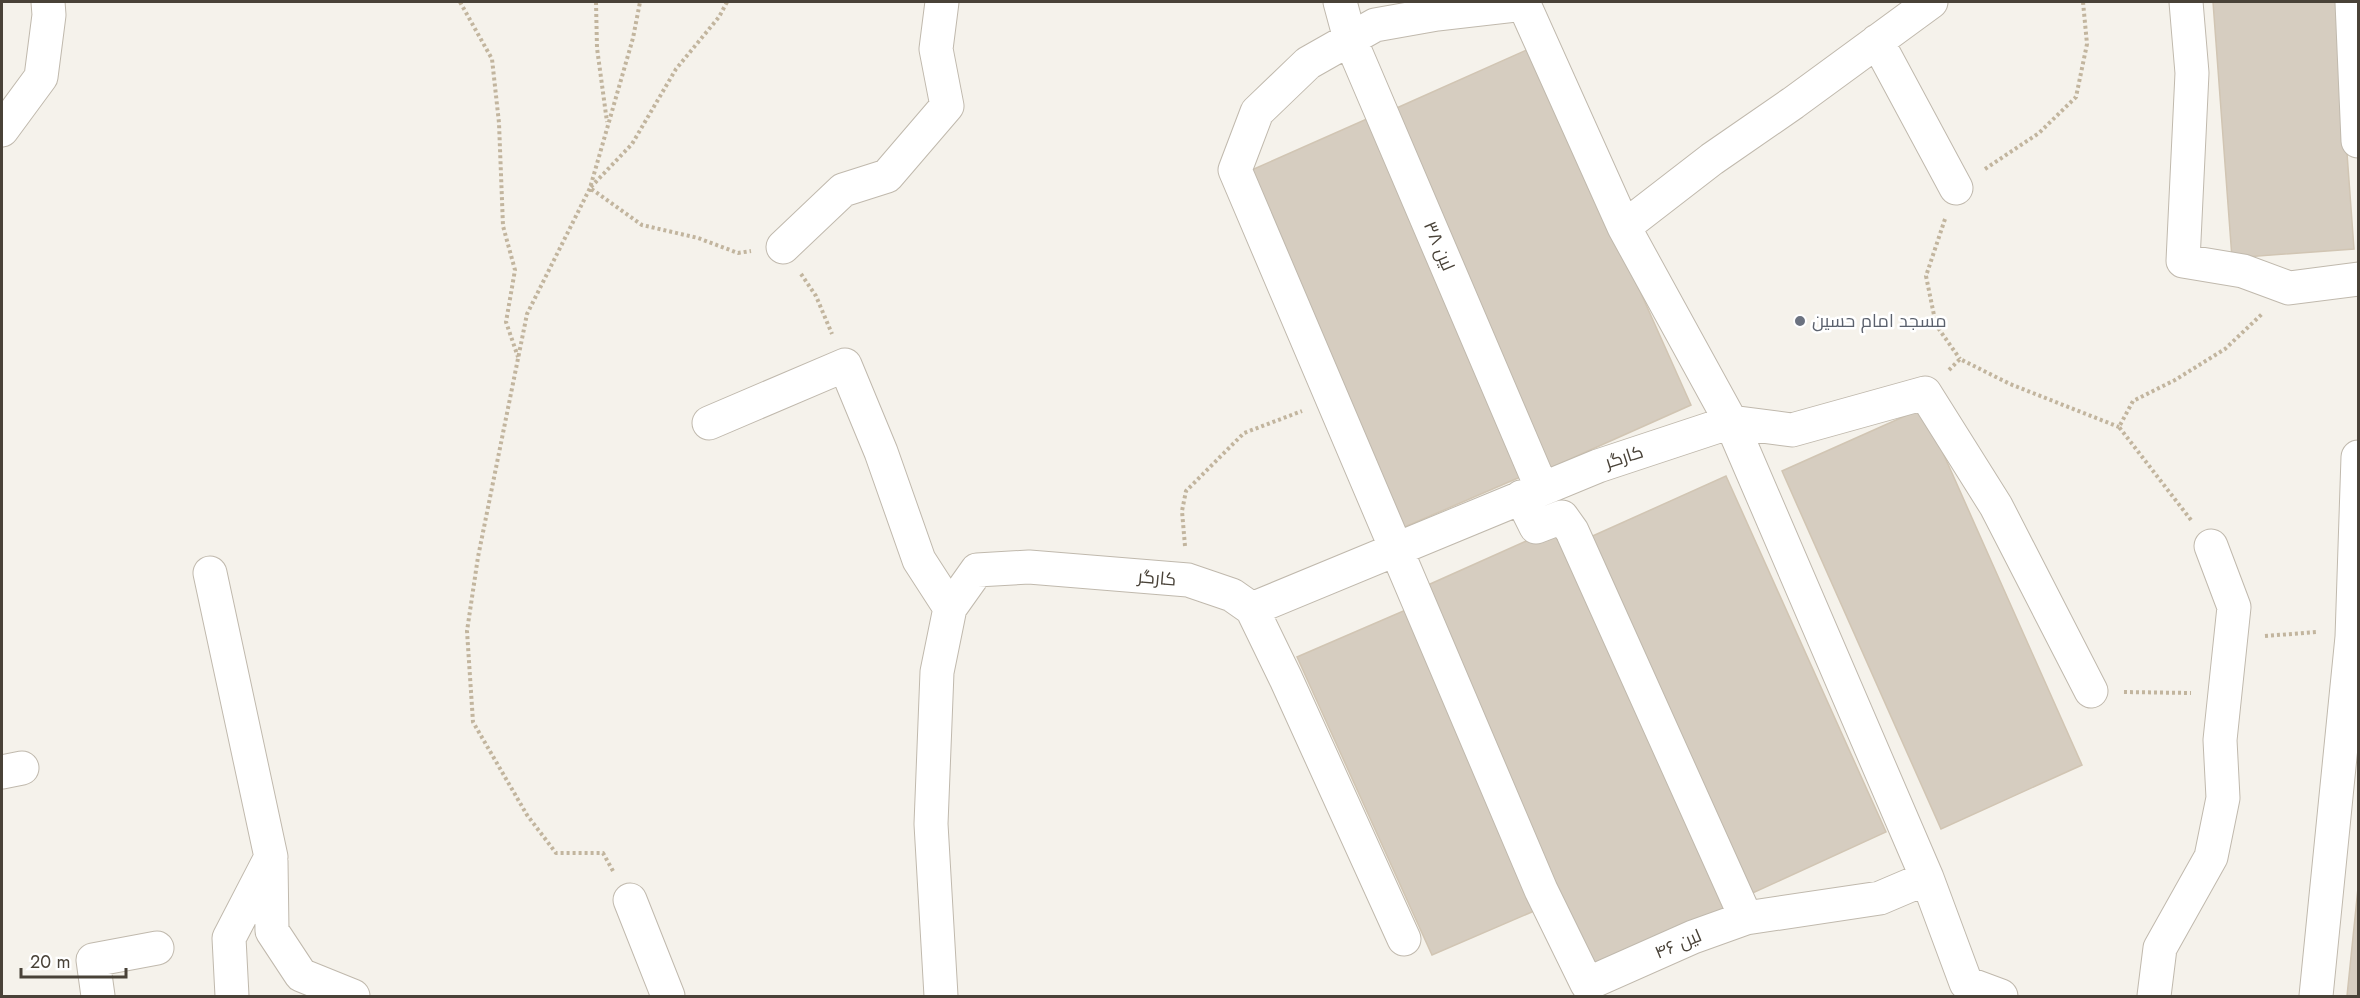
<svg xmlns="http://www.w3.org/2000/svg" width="2360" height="998" font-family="Jost,Cairo,sans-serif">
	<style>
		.building { fill: #d6cdc0; stroke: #d1c5b3; stroke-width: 1.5 }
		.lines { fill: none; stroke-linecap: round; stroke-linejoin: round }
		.minor-casing { stroke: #c0b9ad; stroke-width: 35 }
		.path { stroke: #c2b59e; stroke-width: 4; stroke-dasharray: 3 3; stroke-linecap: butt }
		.minor { stroke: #fff; stroke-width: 33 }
		.worship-dot { fill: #6b7280; stroke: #fff; stroke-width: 2 }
		.labels { text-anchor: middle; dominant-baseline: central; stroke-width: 5; stroke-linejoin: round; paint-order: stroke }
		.street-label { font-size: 18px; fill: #494238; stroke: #fff }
		.worship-label { font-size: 18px; fill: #5b616d; stroke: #fff; text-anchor: start }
	</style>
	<rect width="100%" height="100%" fill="#f5f2eb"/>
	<!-- building -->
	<path class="building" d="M 2213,2 L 2336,2 L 2354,249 L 2232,258 Z
		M 1531,48 L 1691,405 L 1550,468 L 1390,111 Z
		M 1369,118 L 1525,475 L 1400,529 L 1245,173 Z
		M 1923,408 L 2082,765 L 1941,829 L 1782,471 Z
		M 1726,476 L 1886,832 L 1746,896 L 1586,539 Z
		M 1560,526 L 1732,909 L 1588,969 L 1419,589 Z
		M 1408,609 L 1541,908 L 1432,955 L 1297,657 Z
		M 2358,888 L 2358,996 L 2347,996 Z"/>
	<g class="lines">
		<!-- minor casing -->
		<g class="minor-casing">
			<path id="minor" d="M 1340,2 L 1350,39 L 1542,489
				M 1523,2 L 1624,227 L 1731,422 L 1927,878 L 1966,983 L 2001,996
				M 2186,2 L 2192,73 L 2183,261 L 2243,271 L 2289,288 L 2358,279
				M 2352,2 L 2358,141
				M 1877,41 L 1956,188
				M 2,130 L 41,77 L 49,15 L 48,2
				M 1624,227 L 1712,159 L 1793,103 L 1931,2
				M 783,247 L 843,190 L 887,176 L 947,106 L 936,49 L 942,2
				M 709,423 L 845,365 L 881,452 L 919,560 L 950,608
				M 1521,497 L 1536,527 L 1562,517 L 1572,531 L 1746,918 L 1693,937 L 1587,984 L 1541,890 L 1235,170 L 1257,112 L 1308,63 L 1375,25 L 1437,14 L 1524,4
				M 210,573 L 271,857 L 229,938 L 232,996
				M 1252,609 L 1598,466 L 1731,422 L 1792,430 L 1925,393 L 1996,506 L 2091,691
				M 2,772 L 22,768
				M 271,861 L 272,931 L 301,975 L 353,996
				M 630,900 L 668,996
				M 1746,918 L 1880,898 L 1927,878
				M 98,996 L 93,960 L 157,948
				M 941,996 L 931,824 L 937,672 L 950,608 L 977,570 L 1029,567 L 1188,580 L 1232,595 L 1252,609 L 1286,679 L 1404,939
				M 2154,996 L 2160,948 L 2211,857 L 2223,798 L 2220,740 L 2234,607 L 2211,546
				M 2316,996 L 2352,637 L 2358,457"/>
		</g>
		<!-- path -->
		<path class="path" d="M 460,2 L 492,59 L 499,123 L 503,226 L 515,270 L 506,322 L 518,357
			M 596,2 L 597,48 L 607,122
			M 727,2 L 719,17 L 676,69 L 632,144 L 590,188 L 642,225 L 698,238 L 738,253 L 751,251
			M 1985,169 L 2039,133 L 2076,97 L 2087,44 L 2083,2
			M 1945,219 L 1926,276 L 1936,325 L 1960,359
			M 801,274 L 816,296 L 832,334
			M 1949,370 L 1960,359 L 2010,384 L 2119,427
			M 2191,520 L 2119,427 L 2133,401 L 2175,380 L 2225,349 L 2262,314
			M 1185,546 L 1182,511 L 1186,491 L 1244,433 L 1302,411
			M 2265,636 L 2317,632
			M 2124,692 L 2191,693
			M 613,871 L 603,853 L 556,853 L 527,815 L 473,722 L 467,631 L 478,557 L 527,314 L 590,188 L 633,38 L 640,2"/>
		<!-- minor -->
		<use href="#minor" class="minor"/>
	</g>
	<!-- markers -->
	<circle class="worship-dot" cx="1800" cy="321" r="6"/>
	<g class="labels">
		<!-- street labels -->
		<g class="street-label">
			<text transform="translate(1439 246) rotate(67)">لین ۳۸</text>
			<text transform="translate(1624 457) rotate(-18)">کارگر</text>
			<text transform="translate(1157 578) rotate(5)">کارگر</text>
			<text transform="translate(1678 944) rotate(-23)">لین ۴۶</text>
		</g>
		<!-- worship labels -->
		<g class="worship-label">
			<text x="1812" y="321">مسجد امام حسین</text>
		</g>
	</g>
	<!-- border -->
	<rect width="2360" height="998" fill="none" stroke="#494238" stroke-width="6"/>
	<!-- scale -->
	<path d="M21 968v9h105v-9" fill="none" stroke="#494238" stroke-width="3"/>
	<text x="30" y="968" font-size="18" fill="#494238" stroke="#ffffff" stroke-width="4.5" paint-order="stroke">20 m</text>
</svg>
